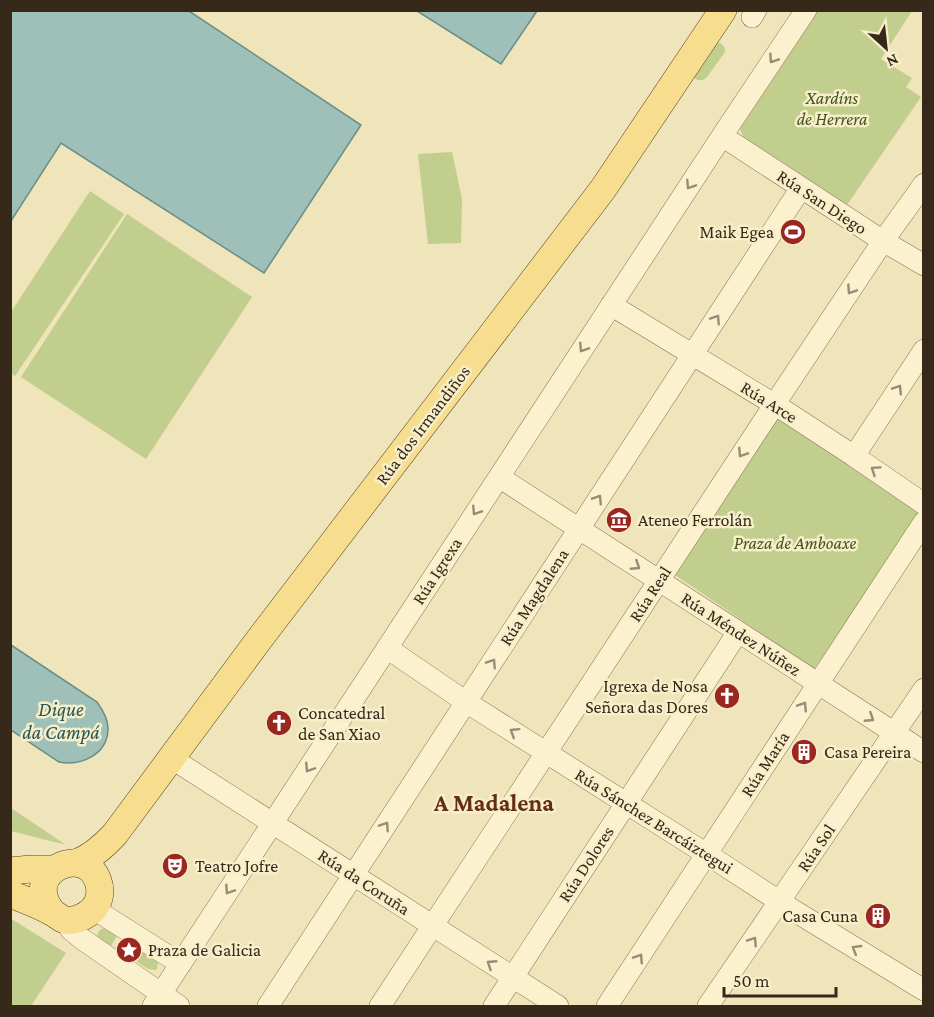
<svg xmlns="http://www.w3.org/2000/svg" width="934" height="1017" font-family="'Crimson Pro',serif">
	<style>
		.green { fill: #c2ce8e }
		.water { fill: #9fc0b9; stroke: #678e87; stroke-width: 1.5 }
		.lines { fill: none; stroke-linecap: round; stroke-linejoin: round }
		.minor-casing { stroke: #887354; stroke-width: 22 }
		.major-casing { stroke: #554129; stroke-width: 28 }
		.minor { stroke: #fbf1ce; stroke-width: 21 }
		.major { stroke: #f7de8e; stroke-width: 27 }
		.oneway { stroke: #988d74 }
		.labels { text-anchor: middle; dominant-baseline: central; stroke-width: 5; stroke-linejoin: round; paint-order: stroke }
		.park-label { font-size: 18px; font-style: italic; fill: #42541f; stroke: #f7eeca }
		.street-label { font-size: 18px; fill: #36291a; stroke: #f7eeca }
		.poi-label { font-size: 18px; fill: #36291a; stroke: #f7eeca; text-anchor: start }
		.water-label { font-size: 20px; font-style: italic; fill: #285657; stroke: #f7eeca }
		.district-label { font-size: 24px; font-weight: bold; fill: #652d17; stroke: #f7eeca }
	</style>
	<rect width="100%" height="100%" fill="#f0e4ba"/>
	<!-- green -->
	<path class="green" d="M 815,11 L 912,11 L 881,59 L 912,78 L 906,87 L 921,97 L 847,205 L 799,176 L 744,139 L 740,129 Z
		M 717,42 C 722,43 725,46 725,52 L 707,77 L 703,80 L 697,80 L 694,77 Z
		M 452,152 L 462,199 L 461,243 L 428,244 L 418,154 Z
		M 90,191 L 124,214 L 15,376 L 11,373 L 11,312 Z
		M 127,214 L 252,297 L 146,459 L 21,377 Z
		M 778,411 L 923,510 L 814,669 L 669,571 Z
		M 10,808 L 11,808 L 66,845 L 11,831 Z
		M 10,918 L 66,953 L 31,1006 L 11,1006 Z
		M 104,928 L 117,936 L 111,946 L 100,940 L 97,935 L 100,930 Z
		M 143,952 L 156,961 L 158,963 L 157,969 L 155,970 L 148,969 L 136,961 Z"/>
	<!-- water -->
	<path class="water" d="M 11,10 L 189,11 L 361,125 L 264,273 L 61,143 L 11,221 Z
		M 417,11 L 537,11 L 501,64 Z
		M 11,645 L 97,702 C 102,709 108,718 108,728 C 108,755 81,766 59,762 L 11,730 Z"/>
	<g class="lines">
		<!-- minor casing -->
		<g class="minor-casing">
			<path id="minor" d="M 752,17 L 756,10
				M 722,136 L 883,241 L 924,265
				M 611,305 L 782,409 L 854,456 L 924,504
				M 854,456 L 924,350
				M 499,477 L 924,752
				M 387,648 L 466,702 L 716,860 L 788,907 L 924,990
				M 171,758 L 558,1006
				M 97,904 L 101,913 L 105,916 L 181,964
				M 65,920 L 71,930 L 82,939 L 179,1006
				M 153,1006 L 722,136 L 806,10
				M 268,1006 L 801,188
				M 380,1006 L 780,396 L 883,241 L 924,184
				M 494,1006 L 738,632
				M 607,1006 L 924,522
				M 708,1006 L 924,689"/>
		</g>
		<!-- major casing -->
		<g class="major-casing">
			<path id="major" d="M 76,863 C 92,857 104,846 115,834 L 258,641 L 603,189 L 723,10
				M 10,871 L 31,869 L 54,869
				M 10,894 C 25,900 40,905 53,913 C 57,915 61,919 65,920 C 77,922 91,914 97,904 C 100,897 101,889 98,881 C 84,842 19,873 53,913"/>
		</g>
		<!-- minor -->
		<use href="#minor" class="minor"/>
		<!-- major -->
		<use href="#major" class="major"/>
	</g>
	<!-- one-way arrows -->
	<defs><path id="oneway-chevron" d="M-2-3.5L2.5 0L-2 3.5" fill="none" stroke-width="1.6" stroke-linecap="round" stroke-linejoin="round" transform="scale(1.5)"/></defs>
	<g class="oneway">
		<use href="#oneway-chevron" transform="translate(773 59) rotate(124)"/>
		<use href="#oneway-chevron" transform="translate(690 185) rotate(123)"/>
		<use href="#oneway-chevron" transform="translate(851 290) rotate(124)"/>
		<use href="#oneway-chevron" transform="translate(716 319) rotate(-57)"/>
		<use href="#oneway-chevron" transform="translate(583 348) rotate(123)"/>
		<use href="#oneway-chevron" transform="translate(898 389) rotate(-57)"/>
		<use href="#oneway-chevron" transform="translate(742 453) rotate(123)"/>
		<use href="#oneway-chevron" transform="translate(875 470) rotate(-146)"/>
		<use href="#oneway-chevron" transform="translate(598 499) rotate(-57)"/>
		<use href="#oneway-chevron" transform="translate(476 511) rotate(123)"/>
		<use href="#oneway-chevron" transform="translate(636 566) rotate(33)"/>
		<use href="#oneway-chevron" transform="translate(492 663) rotate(-57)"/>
		<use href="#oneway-chevron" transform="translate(803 706) rotate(-57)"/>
		<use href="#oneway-chevron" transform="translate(870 718) rotate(33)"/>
		<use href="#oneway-chevron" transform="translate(514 732) rotate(-148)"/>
		<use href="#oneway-chevron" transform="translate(309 768) rotate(123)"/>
		<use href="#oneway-chevron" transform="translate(385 826) rotate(-57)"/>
		<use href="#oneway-chevron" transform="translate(229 890) rotate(123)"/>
		<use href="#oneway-chevron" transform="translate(753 941) rotate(-56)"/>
		<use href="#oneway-chevron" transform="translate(856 949) rotate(-149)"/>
		<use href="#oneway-chevron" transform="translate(639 958) rotate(-57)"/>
		<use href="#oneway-chevron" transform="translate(491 964) rotate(-147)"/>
	</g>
	<!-- icons -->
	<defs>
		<g id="stadium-disc" transform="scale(1.35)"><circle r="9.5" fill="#9a2820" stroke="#f7eeca"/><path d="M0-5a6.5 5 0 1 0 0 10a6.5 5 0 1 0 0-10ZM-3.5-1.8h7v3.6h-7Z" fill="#fff"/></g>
		<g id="museum-disc" transform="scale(1.35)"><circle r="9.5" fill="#9a2820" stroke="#f7eeca"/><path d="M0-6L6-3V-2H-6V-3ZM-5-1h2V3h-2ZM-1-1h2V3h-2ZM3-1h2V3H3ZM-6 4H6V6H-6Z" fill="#fff"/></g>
		<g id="church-disc" transform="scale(1.35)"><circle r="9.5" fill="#9a2820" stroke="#f7eeca"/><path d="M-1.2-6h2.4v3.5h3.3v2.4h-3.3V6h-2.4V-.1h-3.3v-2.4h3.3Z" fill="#fff"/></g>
		<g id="building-disc" transform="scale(1.35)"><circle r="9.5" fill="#9a2820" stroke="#f7eeca"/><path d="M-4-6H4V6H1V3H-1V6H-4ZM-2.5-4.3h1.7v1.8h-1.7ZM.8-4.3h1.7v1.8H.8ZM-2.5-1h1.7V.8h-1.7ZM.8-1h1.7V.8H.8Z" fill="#fff"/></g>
		<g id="theatre-disc" transform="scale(1.35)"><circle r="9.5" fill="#9a2820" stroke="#f7eeca"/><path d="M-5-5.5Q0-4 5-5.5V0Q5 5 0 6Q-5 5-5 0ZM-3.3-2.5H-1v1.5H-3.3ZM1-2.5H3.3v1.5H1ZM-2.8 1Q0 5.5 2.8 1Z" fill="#fff"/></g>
		<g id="sight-disc" transform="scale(1.35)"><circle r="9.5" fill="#9a2820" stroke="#f7eeca"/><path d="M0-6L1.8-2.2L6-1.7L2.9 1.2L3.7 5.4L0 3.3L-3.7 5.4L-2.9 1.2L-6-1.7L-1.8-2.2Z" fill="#fff"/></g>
	</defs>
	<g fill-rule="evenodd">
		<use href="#stadium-disc" x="793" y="232"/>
		<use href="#museum-disc" x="619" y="520"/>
		<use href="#church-disc" x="727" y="696"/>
		<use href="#church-disc" x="279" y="723"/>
		<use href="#building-disc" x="804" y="752"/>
		<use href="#theatre-disc" x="175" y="866"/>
		<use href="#building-disc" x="878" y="916"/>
		<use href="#sight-disc" x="129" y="950"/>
	</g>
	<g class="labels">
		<!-- park labels -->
		<g class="park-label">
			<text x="832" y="98">Xardíns<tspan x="832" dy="21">de Herrera</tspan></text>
			<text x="795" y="543">Praza de Amboaxe</text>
		</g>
		<!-- street labels -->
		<g class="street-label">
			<text transform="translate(822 202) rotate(33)">Rúa San Diego</text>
			<text transform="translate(769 402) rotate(32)">Rúa Arce</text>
			<text transform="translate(423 425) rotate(-53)">Rúa dos Irmandiños</text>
			<text transform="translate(437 571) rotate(-57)">Rúa Igrexa</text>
			<text transform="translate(650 594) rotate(-57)">Rúa Real</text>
			<text transform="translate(534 597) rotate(-57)">Rúa Magdalena</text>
			<text transform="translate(741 634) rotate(33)">Rúa Méndez Núñez</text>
			<text transform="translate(765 764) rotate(-57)">Rúa María</text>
			<text transform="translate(654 821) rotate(32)">Rúa Sánchez Barcáiztegui</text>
			<text transform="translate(816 848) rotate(-56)">Rúa Sol</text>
			<text transform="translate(586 864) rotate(-57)">Rúa Dolores</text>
			<text transform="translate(364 882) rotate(33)">Rúa da Coruña</text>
		</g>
		<!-- poi labels -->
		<g class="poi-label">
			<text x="774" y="232" text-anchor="end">Maik Egea</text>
			<text x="638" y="520">Ateneo Ferrolán</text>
			<text x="708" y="686" text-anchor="end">Igrexa de Nosa<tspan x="708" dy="21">Señora das Dores</tspan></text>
			<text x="298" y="713">Concatedral<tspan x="298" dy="21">de San Xiao</tspan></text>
			<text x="824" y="752">Casa Pereira</text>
			<text x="195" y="866">Teatro Jofre</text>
			<text x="858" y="916" text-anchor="end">Casa Cuna</text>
			<text x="148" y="950">Praza de Galicia</text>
		</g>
		<!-- water labels -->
		<g class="water-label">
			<text x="61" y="709">Dique<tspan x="61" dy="23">da Campá</tspan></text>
		</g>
		<!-- district labels -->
		<g class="district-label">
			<text x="494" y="802">A Madalena</text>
		</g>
	</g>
	<!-- border -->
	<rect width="934" height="1017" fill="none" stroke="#36291a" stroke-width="24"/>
	<!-- north arrow -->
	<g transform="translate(886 48) rotate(153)" stroke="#f7eeca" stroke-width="4.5" paint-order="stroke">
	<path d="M0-4.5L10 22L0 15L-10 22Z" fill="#36291a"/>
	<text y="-9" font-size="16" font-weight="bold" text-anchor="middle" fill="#36291a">N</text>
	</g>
	<!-- scale -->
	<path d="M724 987v9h112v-9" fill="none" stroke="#36291a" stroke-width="3"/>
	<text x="733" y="987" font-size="18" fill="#36291a" stroke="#f7eeca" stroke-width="4.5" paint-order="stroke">50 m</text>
</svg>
